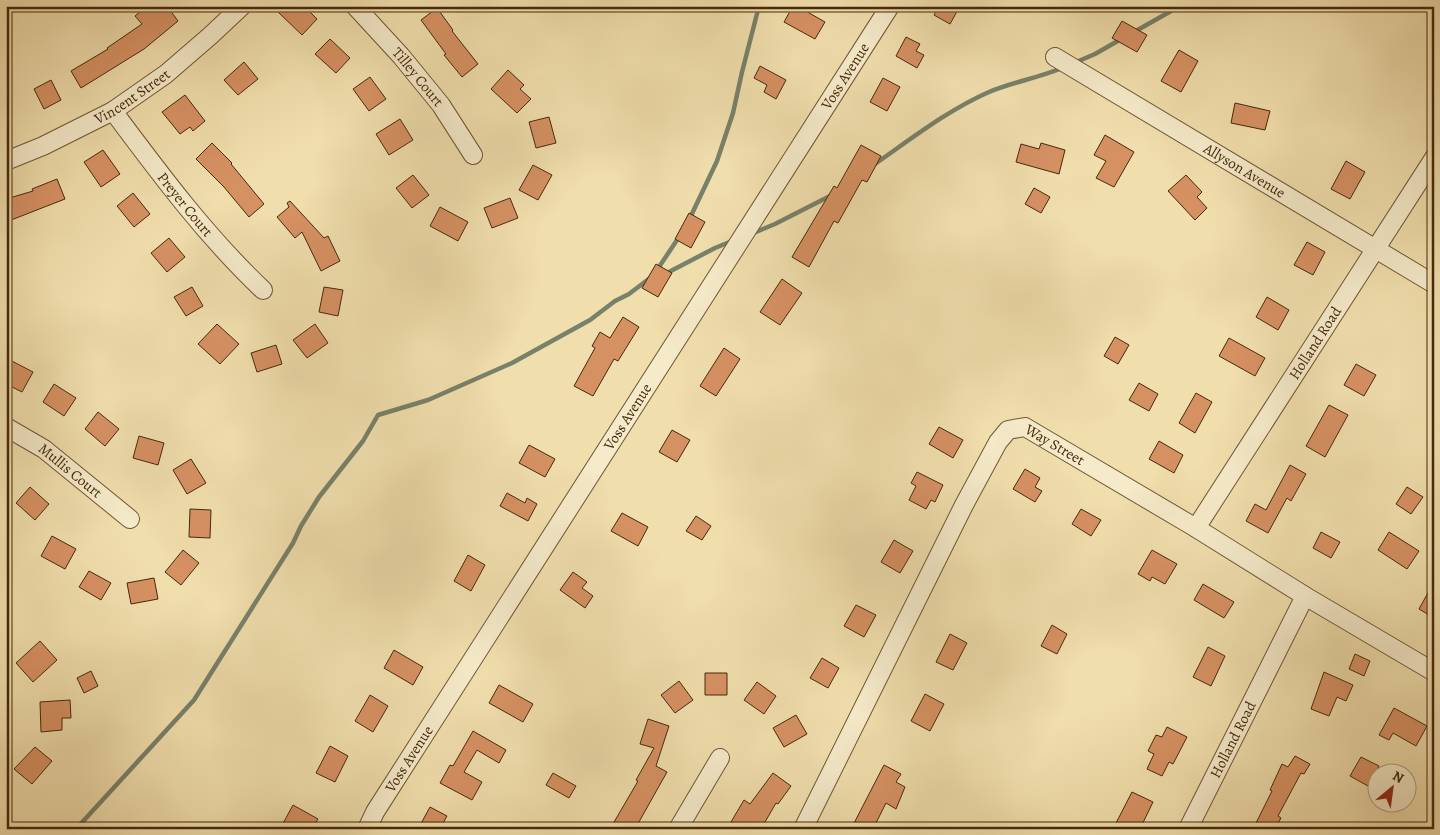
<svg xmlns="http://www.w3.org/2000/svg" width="1440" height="835" font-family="Alegreya,serif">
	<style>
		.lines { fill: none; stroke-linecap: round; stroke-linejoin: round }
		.stream { stroke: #78816a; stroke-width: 4.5 }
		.building { fill: #d69163; stroke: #46290c }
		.minor-casing { stroke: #705634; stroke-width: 20 }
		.minor { stroke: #f5eac9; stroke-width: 18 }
		.labels { text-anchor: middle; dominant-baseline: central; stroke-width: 4; stroke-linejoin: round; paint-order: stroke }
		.street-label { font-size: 15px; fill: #46290c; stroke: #f5eac9 }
	</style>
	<rect width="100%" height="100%" fill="#f0deac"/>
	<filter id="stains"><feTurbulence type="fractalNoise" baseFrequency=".004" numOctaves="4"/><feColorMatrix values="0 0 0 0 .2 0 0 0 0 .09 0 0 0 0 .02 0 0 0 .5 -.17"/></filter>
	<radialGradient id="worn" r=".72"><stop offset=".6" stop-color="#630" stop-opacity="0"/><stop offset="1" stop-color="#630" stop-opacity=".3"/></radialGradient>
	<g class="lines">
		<!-- stream -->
		<path class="stream" d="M 1134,32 L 1180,6
			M 1074,63 L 1095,54 L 1123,38
			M 875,164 C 911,139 948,110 989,92 C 1013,82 1038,78 1062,68
			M 689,220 L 717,161 L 733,113 L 742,72 L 759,6
			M 751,234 L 775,224 L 832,195
			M 657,270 L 679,237
			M 665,274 L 715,248 L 732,241
			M 76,829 L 194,700 L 293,543 L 301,526 L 319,497 L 363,441 L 378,415 L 428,400 L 512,363 L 590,320 L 615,301 L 629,294 L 650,278"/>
	</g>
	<!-- building -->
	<path class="building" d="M 147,6 L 167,6 L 178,21 L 144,49 L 81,88 L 71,71 L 108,49 L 107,48 L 142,24 L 135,16 Z
		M 284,6 L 304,6 L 317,19 L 302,35 L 278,12 Z
		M 793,6 L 797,6 L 825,22 L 815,39 L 784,22 Z
		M 939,6 L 960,6 L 950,24 L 934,15 Z
		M 437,8 L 453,30 L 452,31 L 478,64 L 462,77 L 444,55 L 446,54 L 421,20 Z
		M 1122,21 L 1147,35 L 1137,52 L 1112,38 Z
		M 906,37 L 920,44 L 916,51 L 924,55 L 917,68 L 896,56 Z
		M 330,39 L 350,58 L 336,73 L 315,54 Z
		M 1179,50 L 1198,61 L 1181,92 L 1161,81 Z
		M 244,62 L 258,79 L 238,95 L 224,80 Z
		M 760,66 L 786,80 L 776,99 L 764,92 L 767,85 L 754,78 Z
		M 508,70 L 524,85 L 520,89 L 531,99 L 517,113 L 491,89 Z
		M 370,77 L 386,99 L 369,111 L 353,89 Z
		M 883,78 L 900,87 L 887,111 L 870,102 Z
		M 51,80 L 61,100 L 44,109 L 34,89 Z
		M 185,95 L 205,121 L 193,131 L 190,127 L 180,134 L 162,112 Z
		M 1235,103 L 1270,111 L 1265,130 L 1231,123 Z
		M 549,117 L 556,143 L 536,148 L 529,122 Z
		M 400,119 L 413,140 L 389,155 L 376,134 Z
		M 1105,135 L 1134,152 L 1114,187 L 1096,178 L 1106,161 L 1094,155 Z
		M 212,143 L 232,163 L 231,164 L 264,204 L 249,217 L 224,187 L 196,159 Z
		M 1041,143 L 1065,150 L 1059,174 L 1016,162 L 1021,144 L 1039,149 Z
		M 861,145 L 881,156 L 867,182 L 862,180 L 838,223 L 834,221 L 809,267 L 792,257 L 834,186 L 837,188 Z
		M 103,150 L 120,174 L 101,187 L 84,162 Z
		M 1346,161 L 1365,172 L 1350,199 L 1331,189 Z
		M 533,165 L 552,175 L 538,200 L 519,190 Z
		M 413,175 L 429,195 L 412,208 L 396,188 Z
		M 1186,175 L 1202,192 L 1197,197 L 1207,208 L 1195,220 L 1168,191 Z
		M 57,179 L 65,199 L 6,222 L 6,199 L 33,191 L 32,189 Z
		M 1034,188 L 1050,197 L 1041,213 L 1025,204 Z
		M 133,193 L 150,214 L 134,227 L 117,206 Z
		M 510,198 L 518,218 L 492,228 L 484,208 Z
		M 290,201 L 324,238 L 328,236 L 340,261 L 321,271 L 302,232 L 295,238 L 277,217 L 289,207 L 287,203 Z
		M 440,207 L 468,222 L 458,241 L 430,226 Z
		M 689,213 L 705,222 L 691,248 L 675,239 Z
		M 169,238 L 185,257 L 167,272 L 151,253 Z
		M 1307,242 L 1325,252 L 1313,275 L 1294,265 Z
		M 656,264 L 672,273 L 658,297 L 642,288 Z
		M 782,279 L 802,293 L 780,325 L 760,312 Z
		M 192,287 L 203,306 L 186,316 L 174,297 Z
		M 324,287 L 343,290 L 338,316 L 319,312 Z
		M 1267,297 L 1289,310 L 1278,330 L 1256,317 Z
		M 623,317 L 639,327 L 618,361 L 614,359 L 593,396 L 574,386 L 595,348 L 592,346 L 600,332 L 610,338 Z
		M 217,324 L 239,344 L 220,364 L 198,344 Z
		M 315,324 L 328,343 L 307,358 L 293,340 Z
		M 1115,337 L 1129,345 L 1118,364 L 1104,356 Z
		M 1229,338 L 1265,358 L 1255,376 L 1219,356 Z
		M 276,345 L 282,364 L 257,372 L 251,353 Z
		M 724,348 L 740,359 L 716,396 L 700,386 Z
		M 6,358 L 33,372 L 22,392 L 6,384 Z
		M 1356,364 L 1376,375 L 1364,396 L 1344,385 Z
		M 1139,383 L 1158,394 L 1149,411 L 1129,400 Z
		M 54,384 L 76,398 L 64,416 L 43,402 Z
		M 1196,393 L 1212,402 L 1195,433 L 1179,423 Z
		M 1329,405 L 1348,415 L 1325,457 L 1306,446 Z
		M 98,412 L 119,429 L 105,446 L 85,429 Z
		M 939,427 L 963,440 L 953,458 L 929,444 Z
		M 672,430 L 690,440 L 677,462 L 659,452 Z
		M 139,436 L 164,443 L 158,465 L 133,458 Z
		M 1159,441 L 1183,455 L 1174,473 L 1149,459 Z
		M 529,445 L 555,459 L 545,477 L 519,463 Z
		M 191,459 L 206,483 L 187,494 L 173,470 Z
		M 1290,465 L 1306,474 L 1291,501 L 1287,498 L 1268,533 L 1246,521 L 1255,504 L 1266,510 Z
		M 1025,469 L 1040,478 L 1035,487 L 1042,491 L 1035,502 L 1013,489 Z
		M 917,472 L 943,485 L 935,502 L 931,500 L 926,509 L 909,500 L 916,486 L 911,483 Z
		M 30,487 L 49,504 L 35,520 L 16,503 Z
		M 1407,487 L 1423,497 L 1411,514 L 1396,504 Z
		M 507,493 L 525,503 L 527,498 L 537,504 L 528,521 L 500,506 Z
		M 190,509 L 211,510 L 210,538 L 189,537 Z
		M 1081,509 L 1101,520 L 1091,536 L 1072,524 Z
		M 622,513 L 648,527 L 638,546 L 611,531 Z
		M 696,516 L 711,526 L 702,540 L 686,531 Z
		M 1321,532 L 1340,542 L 1331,558 L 1313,548 Z
		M 1389,532 L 1419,551 L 1407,569 L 1378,550 Z
		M 52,536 L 76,549 L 65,569 L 41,556 Z
		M 894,540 L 913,551 L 900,573 L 881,562 Z
		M 183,550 L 199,563 L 181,585 L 165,572 Z
		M 1152,550 L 1177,564 L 1165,584 L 1152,577 L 1150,581 L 1138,574 Z
		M 468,555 L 485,565 L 471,591 L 454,581 Z
		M 89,571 L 111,583 L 101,600 L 79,587 Z
		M 573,572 L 587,582 L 582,588 L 593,596 L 585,608 L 560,590 Z
		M 154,578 L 158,599 L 131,604 L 127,583 Z
		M 1434,582 L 1434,618 L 1419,609 Z
		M 1203,584 L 1234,602 L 1224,618 L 1194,600 Z
		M 856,605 L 876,615 L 864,637 L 844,626 Z
		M 1052,625 L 1067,634 L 1057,654 L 1041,646 Z
		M 950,634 L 967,643 L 953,670 L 936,662 Z
		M 40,641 L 57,660 L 33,682 L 16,663 Z
		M 1208,647 L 1225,656 L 1211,686 L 1193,677 Z
		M 394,650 L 423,667 L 413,685 L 384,668 Z
		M 1355,654 L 1370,661 L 1364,676 L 1349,669 Z
		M 822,658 L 839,668 L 828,688 L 810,678 Z
		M 91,671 L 98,686 L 84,693 L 77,678 Z
		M 1324,672 L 1353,685 L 1346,701 L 1337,697 L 1329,716 L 1311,709 Z
		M 705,673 L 727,673 L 727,695 L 705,695 Z
		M 679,681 L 693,700 L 675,713 L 661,695 Z
		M 757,682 L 776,696 L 764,714 L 744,700 Z
		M 499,685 L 533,704 L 523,722 L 489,703 Z
		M 925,694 L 944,704 L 930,731 L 911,721 Z
		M 370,695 L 388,706 L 373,732 L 355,721 Z
		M 70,700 L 71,718 L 62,718 L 62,730 L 41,732 L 40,702 Z
		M 1394,708 L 1427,726 L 1416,746 L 1393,733 L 1389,740 L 1379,735 Z
		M 796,715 L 807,734 L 784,747 L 773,728 Z
		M 648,719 L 669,726 L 656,766 L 667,772 L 635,829 L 610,829 L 638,781 L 636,780 L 654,748 L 640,744 Z
		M 1167,727 L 1187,737 L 1173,764 L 1169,762 L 1162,776 L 1147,769 L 1154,754 L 1148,751 L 1156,735 L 1162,737 Z
		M 473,731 L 506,750 L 499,763 L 477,750 L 464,772 L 482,782 L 472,800 L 440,783 L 450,765 L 453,766 Z
		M 330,746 L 348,756 L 335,782 L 316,773 Z
		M 35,747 L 52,761 L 32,784 L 14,769 Z
		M 1295,756 L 1310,764 L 1304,774 L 1301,773 L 1278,816 L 1281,818 L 1275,829 L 1253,829 L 1272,791 L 1270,790 L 1282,764 L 1288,767 Z
		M 1361,757 L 1379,766 L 1368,786 L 1350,776 Z
		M 884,765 L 901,774 L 896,782 L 905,787 L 896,809 L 886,803 L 873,829 L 851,829 Z
		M 553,773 L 576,786 L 569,798 L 546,785 Z
		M 773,773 L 791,786 L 778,804 L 776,803 L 761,829 L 742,829 L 731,822 L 744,800 L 750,804 Z
		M 1132,792 L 1153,802 L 1140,829 L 1128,829 L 1116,823 Z
		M 293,805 L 318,819 L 312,829 L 280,829 Z
		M 430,807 L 447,816 L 440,829 L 418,829 Z"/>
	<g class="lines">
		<!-- minor casing -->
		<g class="minor-casing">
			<g id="minor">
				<path id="s1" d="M 355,6 L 401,56 L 441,105 L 473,155"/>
				<path id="s2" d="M 1055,57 L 1434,284"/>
				<path id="s3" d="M 113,111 C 160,174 206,236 263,290"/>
				<path id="s4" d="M 6,161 L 43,146 L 113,111 L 166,74 L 210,36 L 242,6"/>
				<path id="s5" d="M 6,427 L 44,449 L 130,519"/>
				<path id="s6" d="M 1196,528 L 1434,158"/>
				<path id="s7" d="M 367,829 L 375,812 L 890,6"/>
				<path d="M 678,829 L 720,758"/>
				<path id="s8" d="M 803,829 L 964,505 L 998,442 L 1008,430 L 1025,427 L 1196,528 L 1305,596 L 1434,672"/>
				<path id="s9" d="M 1188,829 L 1305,596"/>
			</g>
		</g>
		<!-- minor -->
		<use href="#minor" class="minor"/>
	</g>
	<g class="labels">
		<!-- street labels -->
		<g class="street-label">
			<text stroke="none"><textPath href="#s7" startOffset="892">Voss Avenue</textPath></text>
			<text stroke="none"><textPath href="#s1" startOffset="95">Tilley Court</textPath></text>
			<text stroke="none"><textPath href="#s4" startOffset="142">Vincent Street</textPath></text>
			<text stroke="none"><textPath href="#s2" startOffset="221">Allyson Avenue</textPath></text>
			<text stroke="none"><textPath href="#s3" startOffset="118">Preyer Court</textPath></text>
			<text stroke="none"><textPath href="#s6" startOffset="220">Holland Road</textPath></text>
			<text stroke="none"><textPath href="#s7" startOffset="488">Voss Avenue</textPath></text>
			<text stroke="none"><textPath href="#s8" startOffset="501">Way Street</textPath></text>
			<text stroke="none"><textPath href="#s5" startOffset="78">Mullis Court</textPath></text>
			<text stroke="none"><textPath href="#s9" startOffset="100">Holland Road</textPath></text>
			<text stroke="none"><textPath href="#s7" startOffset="82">Voss Avenue</textPath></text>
		</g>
	</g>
	<!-- margin -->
	<rect width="1440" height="835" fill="none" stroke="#f0deac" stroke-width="25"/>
	<rect x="8" y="8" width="1425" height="820" fill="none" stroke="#46290c" stroke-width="2.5"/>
	<rect x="12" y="12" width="1415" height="810" fill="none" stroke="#46290c"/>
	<!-- north arrow -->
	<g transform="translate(1392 788) rotate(29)"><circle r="24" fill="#f5eac9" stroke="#af9d7d"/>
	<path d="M0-4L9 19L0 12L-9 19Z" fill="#8f2418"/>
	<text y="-8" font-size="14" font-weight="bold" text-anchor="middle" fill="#46290c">N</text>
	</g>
	<rect width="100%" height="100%" filter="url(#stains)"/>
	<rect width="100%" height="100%" fill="url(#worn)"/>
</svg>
